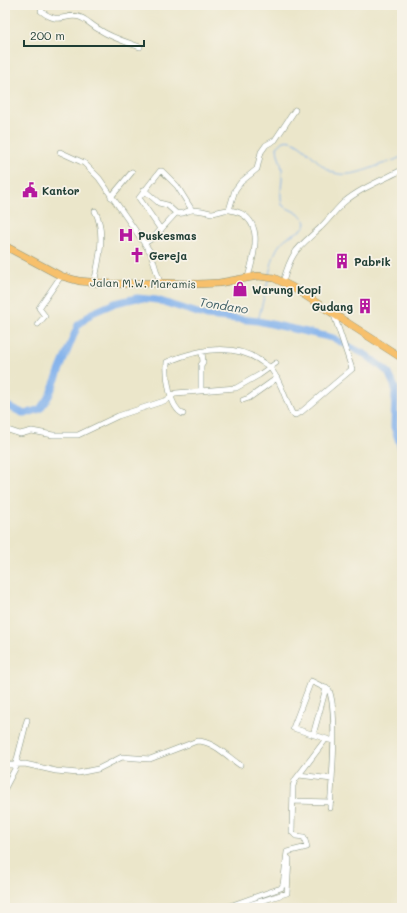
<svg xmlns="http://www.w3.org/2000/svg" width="407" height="913" font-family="Mali,sans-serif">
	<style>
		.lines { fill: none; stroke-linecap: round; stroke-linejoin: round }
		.stream { stroke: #81b1ec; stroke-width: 1 }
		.river { stroke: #81b1ec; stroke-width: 7 }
		.minor-casing { stroke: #85927f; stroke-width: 6 }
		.highway-casing { stroke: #85927f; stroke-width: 8 }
		.minor { stroke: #fff; stroke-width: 5 }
		.highway { stroke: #f7c06c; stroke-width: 7 }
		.labels { text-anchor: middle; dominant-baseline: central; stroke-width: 3.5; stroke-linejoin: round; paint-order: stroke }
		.poi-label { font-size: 11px; font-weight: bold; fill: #1f3d34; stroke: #f7f3e8; text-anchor: start }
		.street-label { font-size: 11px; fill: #1f3d34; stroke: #f7f3e8 }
		.water-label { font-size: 12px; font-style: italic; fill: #385a62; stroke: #f7f3e8 }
	</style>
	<rect width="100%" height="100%" fill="#f7f3e8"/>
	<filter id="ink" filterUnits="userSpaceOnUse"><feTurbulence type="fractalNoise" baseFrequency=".025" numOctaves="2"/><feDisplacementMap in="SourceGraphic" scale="8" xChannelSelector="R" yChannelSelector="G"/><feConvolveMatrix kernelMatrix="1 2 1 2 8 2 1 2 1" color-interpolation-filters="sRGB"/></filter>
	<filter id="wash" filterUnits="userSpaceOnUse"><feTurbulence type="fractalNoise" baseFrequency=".012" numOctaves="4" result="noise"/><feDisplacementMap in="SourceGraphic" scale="16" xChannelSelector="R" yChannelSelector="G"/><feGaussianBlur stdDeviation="0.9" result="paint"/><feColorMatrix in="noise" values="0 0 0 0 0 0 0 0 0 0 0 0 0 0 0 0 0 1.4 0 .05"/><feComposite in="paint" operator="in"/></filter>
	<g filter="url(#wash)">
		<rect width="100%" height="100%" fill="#ebe6ca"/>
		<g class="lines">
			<!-- stream -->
			<path class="stream" d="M 269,274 C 272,263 274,250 282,242 C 288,234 303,233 306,223 C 304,214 289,210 282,205 C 279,194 283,181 282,169 C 281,161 277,155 277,147 C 279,146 282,142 284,141 C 299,136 319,167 332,172 C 345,178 364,171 377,166 C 384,163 396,161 402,156
				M 258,321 L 268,281"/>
			<!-- river -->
			<path class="river" d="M 5,405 L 25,414 L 40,409 L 49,396 L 78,325 L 92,313 L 115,303 L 137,298 L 157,300 L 207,316 L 258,321 L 333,338 L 366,355 L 388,372 L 395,387 L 394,427 L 402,451"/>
		</g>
	</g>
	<g filter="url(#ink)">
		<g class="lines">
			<!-- minor casing -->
			<g class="minor-casing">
				<path id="minor" d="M 43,5 L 41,11 C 61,27 66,11 82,18 C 88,21 94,27 100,30 C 112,38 127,42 140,47
					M 60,152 L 84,163 L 99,178 L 151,253 L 160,283
					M 144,190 L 159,203 L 167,205 L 176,213
					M 111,197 L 132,172
					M 229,210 L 235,190 L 241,182 L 257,169 L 261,152 L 266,145 L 275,140 L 295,110
					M 161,230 L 139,198 L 160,171 L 162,171 L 177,186 L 192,210
					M 145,243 L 153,238 L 176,213 C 185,215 186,210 193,210 C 200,210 206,212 212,213 C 218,213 224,209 230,210 C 266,216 255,253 248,277
					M 283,282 C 292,250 297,249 320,228 C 328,220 335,211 343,203 C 359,189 382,180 402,170
					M 94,283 C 99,261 106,232 95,211
					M 38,324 L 45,316 L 39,308 L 61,276
					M 201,390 L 201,365 L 203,362 L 202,352
					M 243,400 L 249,398 L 277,378
					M 183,414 C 169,407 166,376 167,362 C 196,350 231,342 259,360 C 263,363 268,365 271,369 C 282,383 284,397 292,413 L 295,415 L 300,413 L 352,369 L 334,315
					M 5,429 L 20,434 L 32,431 L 53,435 L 78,435 L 118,416 L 167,400 L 176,393 L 236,388 L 259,375 L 276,363
					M 313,735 L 326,688
					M 16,763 L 27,720
					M 5,765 L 25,764 L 56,771 L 78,773 L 98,769 L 122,757 L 150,759 L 197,741 C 213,741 227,756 240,765
					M 299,775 L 332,779
					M 5,788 L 18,763
					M 293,801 L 331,802
					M 330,808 C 332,781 338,712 329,690 L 311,681 L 293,728 L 333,741
					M 224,908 L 281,888 L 283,885 L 287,852 L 307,847 L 304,837 L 296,836 L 292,832 L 293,786 L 295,780 L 326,739
					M 239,908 L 287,893 L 289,859 L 287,857"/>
			</g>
			<!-- highway casing -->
			<g class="highway-casing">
				<path id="highway" d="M 5,246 L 61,276 L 79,281 L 113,284 L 160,283 L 198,284 L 219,283 L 258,276 L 274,278 L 292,287 L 402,358"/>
			</g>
			<!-- minor -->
			<use href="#minor" class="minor"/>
			<!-- highway -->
			<use href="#highway" class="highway"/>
		</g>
	</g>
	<!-- icons -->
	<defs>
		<g id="civic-bare" transform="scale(1.2)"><path d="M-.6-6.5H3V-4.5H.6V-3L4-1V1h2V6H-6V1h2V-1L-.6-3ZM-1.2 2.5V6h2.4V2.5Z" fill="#b5179e" stroke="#f7f3e8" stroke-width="2.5" paint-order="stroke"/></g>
		<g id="hospital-bare" transform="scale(1.2)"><path d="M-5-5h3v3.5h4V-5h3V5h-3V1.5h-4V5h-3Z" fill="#b5179e" stroke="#f7f3e8" stroke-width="2.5" paint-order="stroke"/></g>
		<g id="church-bare" transform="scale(1.2)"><path d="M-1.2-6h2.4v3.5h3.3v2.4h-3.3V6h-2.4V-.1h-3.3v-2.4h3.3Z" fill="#b5179e" stroke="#f7f3e8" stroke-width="2.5" paint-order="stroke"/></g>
		<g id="building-bare" transform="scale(1.2)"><path d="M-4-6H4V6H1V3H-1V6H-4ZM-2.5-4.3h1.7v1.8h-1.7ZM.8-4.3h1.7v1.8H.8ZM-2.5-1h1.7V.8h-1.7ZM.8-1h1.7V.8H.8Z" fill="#b5179e" stroke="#f7f3e8" stroke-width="2.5" paint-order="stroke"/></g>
		<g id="shop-bare" transform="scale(1.2)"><path d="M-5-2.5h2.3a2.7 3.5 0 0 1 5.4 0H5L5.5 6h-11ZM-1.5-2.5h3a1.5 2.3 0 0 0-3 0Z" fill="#b5179e" stroke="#f7f3e8" stroke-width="2.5" paint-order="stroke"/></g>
	</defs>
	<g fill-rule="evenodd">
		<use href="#civic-bare" x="30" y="190"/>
		<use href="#hospital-bare" x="126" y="235"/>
		<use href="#church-bare" x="137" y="255"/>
		<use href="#building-bare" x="342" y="261"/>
		<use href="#shop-bare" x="240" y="289"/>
		<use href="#building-bare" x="365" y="306"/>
	</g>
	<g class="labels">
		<!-- poi labels -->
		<g class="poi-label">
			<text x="42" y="190">Kantor</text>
			<text x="138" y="235">Puskesmas</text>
			<text x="149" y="255">Gereja</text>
			<text x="354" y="261">Pabrik</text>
			<text x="252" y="289">Warung Kopi</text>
			<text x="353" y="306" text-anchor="end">Gudang</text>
		</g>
		<!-- street labels -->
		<g class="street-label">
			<text transform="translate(143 283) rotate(1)">Jalan M.W. Maramis</text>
		</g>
		<!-- water labels -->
		<g class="water-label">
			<text transform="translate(224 305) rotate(9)">Tondano</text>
		</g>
	</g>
	<!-- margin -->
	<rect width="407" height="913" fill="none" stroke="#f7f3e8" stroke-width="20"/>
	<!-- scale -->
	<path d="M24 40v6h120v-6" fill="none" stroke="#1f3d34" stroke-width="2"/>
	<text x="30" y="40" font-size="12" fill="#1f3d34" stroke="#f7f3e8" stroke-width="3" paint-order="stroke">200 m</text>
</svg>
